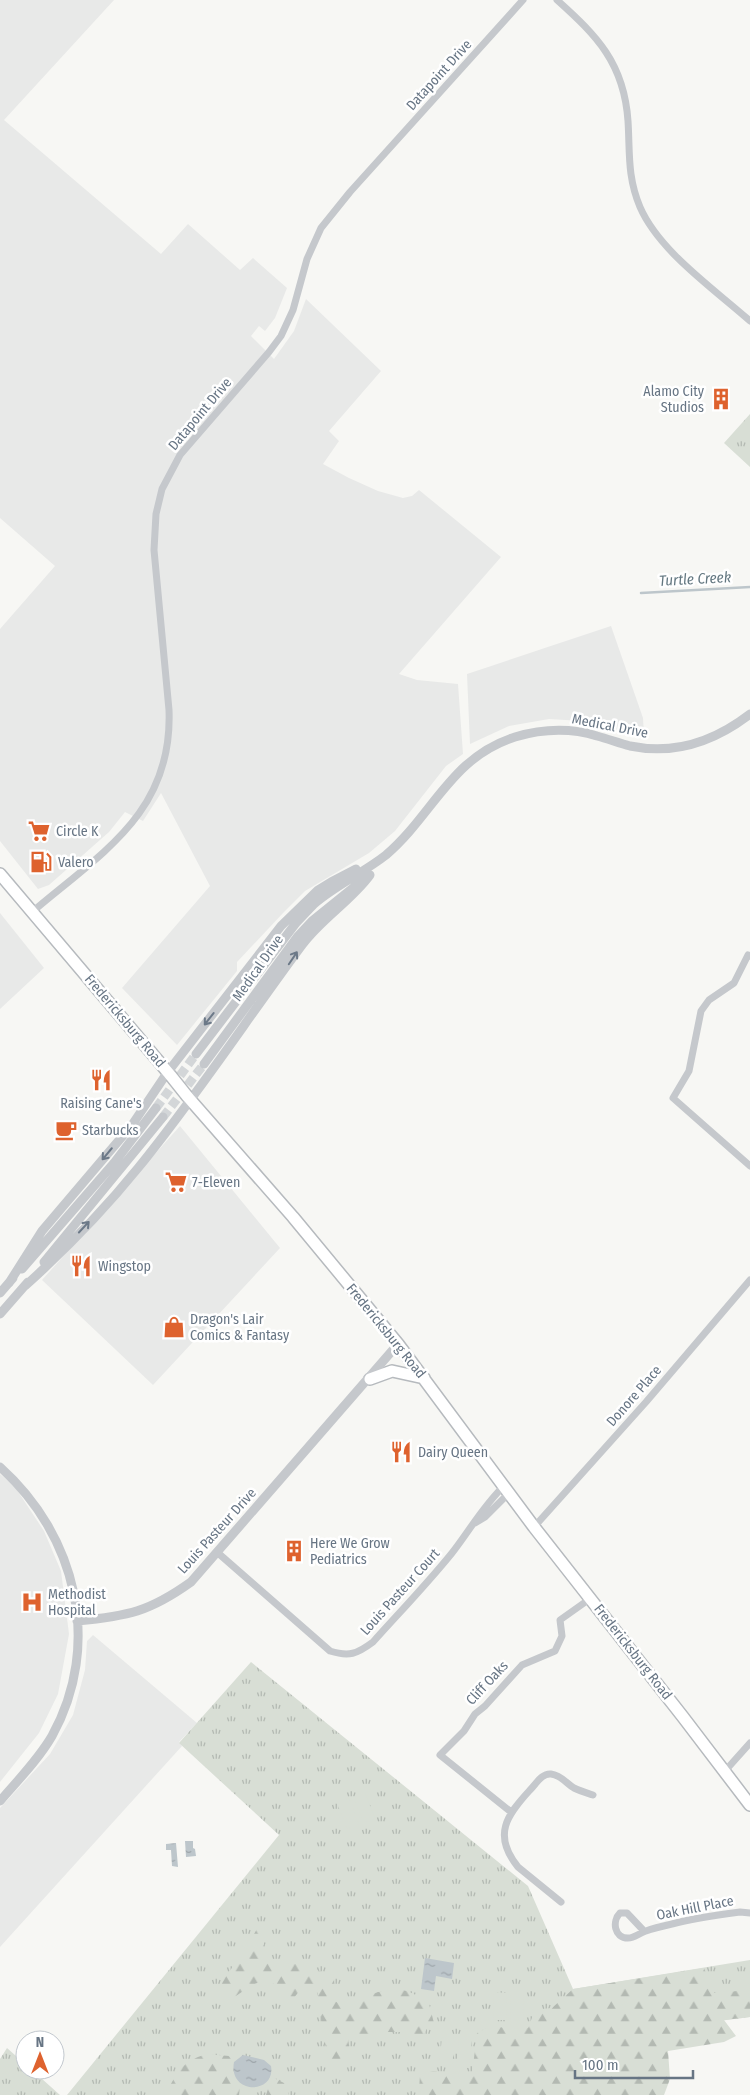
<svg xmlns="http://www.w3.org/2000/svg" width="750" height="2095" font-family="'Fira Sans Condensed',sans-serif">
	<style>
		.built { fill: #e8e9e8 }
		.grass { fill: url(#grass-tufts) }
		.forest { fill: url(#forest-firs) }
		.pitch { fill: #d8ded5 }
		.water { fill: url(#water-ripples) }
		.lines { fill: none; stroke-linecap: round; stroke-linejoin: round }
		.stream { stroke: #bdc6cb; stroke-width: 2.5 }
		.tertiary-tunnel { stroke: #d3d6d8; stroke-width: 9; stroke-dasharray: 9 4.5; stroke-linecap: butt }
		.primary-casing { stroke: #b6babe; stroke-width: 14 }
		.minor { stroke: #c5c8cc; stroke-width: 7 }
		.tertiary { stroke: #c5c8cc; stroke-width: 9 }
		.primary { stroke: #fff; stroke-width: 11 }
		.primary-bridge-casing { stroke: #b6babe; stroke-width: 14; stroke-linecap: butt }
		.primary-bridge { stroke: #fff; stroke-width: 11 }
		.oneway { stroke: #6c7988 }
		.labels { text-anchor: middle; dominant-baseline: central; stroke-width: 5; stroke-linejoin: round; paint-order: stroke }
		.street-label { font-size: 14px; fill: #677584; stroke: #fff }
		.poi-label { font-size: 14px; fill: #677584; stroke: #fff; text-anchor: start }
		.water-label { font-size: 15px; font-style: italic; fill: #637780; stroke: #fff }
	</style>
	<defs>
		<pattern id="grass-tufts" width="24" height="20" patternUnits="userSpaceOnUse" patternTransform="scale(1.25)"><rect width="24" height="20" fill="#d8ded5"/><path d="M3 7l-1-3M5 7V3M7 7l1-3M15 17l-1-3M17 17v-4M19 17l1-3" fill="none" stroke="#b3b9b2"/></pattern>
		<pattern id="forest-firs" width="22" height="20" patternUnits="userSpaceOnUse" patternTransform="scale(1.25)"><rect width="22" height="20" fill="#d8ded5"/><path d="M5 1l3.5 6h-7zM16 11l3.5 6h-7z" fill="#b3b9b2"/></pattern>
		<pattern id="water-ripples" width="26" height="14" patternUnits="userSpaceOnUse" patternTransform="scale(1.25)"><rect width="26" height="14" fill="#bdc6cb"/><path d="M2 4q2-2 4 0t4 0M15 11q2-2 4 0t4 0" fill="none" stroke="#9da5aa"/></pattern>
	</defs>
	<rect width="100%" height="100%" fill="#f7f7f4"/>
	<!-- built -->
	<path class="built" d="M 0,0 L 114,0 L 4,120 L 161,254 L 188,224 L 240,270 L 253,258 L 287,288 L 275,318 L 265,331 L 259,326 L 251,336 L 274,359 L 294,331 L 306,299 L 381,371 L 329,431 L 339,441 L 323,464 L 349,478 L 378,491 L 403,498 L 412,496 L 419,490 L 501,557 L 399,674 L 417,680 L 458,684 L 463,754 L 446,766 L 395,831 L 369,853 L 305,891 L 284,912 L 237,962 L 237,971 L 177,1045 L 122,988 L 210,886 L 161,793 L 143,821 L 125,812 L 109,832 L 49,885 L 38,889 L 0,841 L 0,629 L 55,566 L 0,518 Z
		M 611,626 L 643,718 L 644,736 L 613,731 L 582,721 L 549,719 L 509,726 L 470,744 L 467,674 Z
		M 0,913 L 44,968 L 0,1009 Z
		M 180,1126 L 280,1248 L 153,1385 L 42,1280 Z
		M 0,1474 L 15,1487 L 44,1531 L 61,1571 L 69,1634 L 58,1694 L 39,1733 L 0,1782 Z
		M 93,1635 L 197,1723 L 179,1742 L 182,1746 L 0,1947 L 0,1808 L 50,1754 L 73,1715 L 85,1670 L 87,1641 Z"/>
	<!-- grass -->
	<path class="grass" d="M 750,414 L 750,467 L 724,443 Z
		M 251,1662 L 528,1886 L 573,1989 L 750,1960 L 750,2017 L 695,2024 L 488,2095 L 67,2095 L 279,1835 L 179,1743 Z
		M 7,2048 L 25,2064 L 25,2070 L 32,2070 L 60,2095 L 0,2095 L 0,2059 Z"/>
	<!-- forest -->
	<path class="forest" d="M 257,1929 L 262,1936 L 268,1958 L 313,1968 L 334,1978 L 335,2001 L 346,2008 C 364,1998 387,1983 409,1992 C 416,1994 423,2000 429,2004 L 434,2023 L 428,2027 L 420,2040 L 415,2042 L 406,2032 L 386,2032 L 372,2037 L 361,2035 L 349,2035 L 348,2051 L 333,2066 L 328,2062 L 317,1990 L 313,1985 L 305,1984 L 293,1999 L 286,1998 L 278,1985 L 262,1981 L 252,1985 L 233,1998 L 220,1999 L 220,1983 L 239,1959 Z
		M 704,1968 L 714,1993 L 750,1990 L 750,2017 L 724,2020 L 736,2036 L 724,2042 L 668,2051 L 670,2079 L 664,2095 L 417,2095 L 419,2090 L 420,2075 L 433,2071 L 472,2075 L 477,2033 L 488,2027 L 528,2028 L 535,2010 L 552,2008 L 573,1989 Z
		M 207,2054 L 229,2056 L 234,2062 L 232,2073 L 240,2086 L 239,2095 L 165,2095 C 178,2072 180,2062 207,2054 Z
		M 272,2077 L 284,2083 L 289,2095 L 266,2095 Z"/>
	<!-- pitch -->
	<path class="pitch" d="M 365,1793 L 375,1818 L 364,1823 L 353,1797 Z
		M 349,1798 L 359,1824 L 347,1829 L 337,1803 Z
		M 494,1992 L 507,1993 L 506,2020 L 493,2020 Z
		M 511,1993 L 524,1993 L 523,2021 L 510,2021 Z
		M 442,2037 L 455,2039 L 452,2066 L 439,2065 Z
		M 459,2039 L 472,2040 L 469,2068 L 456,2067 Z"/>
	<!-- water -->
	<path class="water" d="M 185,1841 L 193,1841 L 193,1848 L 195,1849 L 196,1856 L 186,1857 Z
		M 176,1843 L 178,1867 L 172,1866 L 171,1850 L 166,1850 L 166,1844 Z
		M 425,1958 L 454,1963 L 452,1979 L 436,1976 L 434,1991 L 421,1989 Z
		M 243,2055 L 264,2060 L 271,2066 C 276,2095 228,2095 234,2062 Z"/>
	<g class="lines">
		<!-- stream -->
		<path class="stream" d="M 641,593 L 750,587"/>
		<!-- tertiary-tunnel -->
		<path class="tertiary-tunnel" d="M 156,1108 L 196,1054
			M 163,1117 L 204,1064"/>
		<!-- primary casing -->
		<g class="primary-casing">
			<path id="primary" d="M 0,874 L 171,1076
				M 187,1096 L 293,1217 L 398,1344 L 534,1527 L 683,1717 L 750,1805
				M 370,1379 L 392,1371 L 424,1378"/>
		</g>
		<!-- minor -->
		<path class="minor" d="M 557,0 C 597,36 624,63 628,121 C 630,152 627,176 640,207 C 659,251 714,289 750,321
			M 32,912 C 101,853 173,813 169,710 L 154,550 L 156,514 L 162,489 L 180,455 L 269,352 L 281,336 L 293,310 L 307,259 L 321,228 L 350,192 L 523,0
			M 750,956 L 748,955 L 734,983 L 709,1000 L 701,1011 L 689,1071 L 673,1098 L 750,1166
			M 475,1523 L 485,1517 L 509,1493
			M 534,1527 L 646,1402 L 750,1280
			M 218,1553 L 330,1651 C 349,1657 357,1654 373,1642 C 399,1613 427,1584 452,1553 C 470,1530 483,1506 504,1486
			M 725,1771 L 750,1743
			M 511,1812 L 440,1755 L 464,1731 L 475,1714 L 485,1706 L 522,1665 L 555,1651 L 562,1636 L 560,1620 L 591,1598
			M 561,1902 L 518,1867 C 492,1835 507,1815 530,1790 C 536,1784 542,1773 551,1774 C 561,1775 567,1784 574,1788 C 580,1791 587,1793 593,1795
			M 644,1931 L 627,1913 L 620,1913 C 612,1921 614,1938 628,1938 C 635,1938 639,1933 646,1931 C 654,1928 663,1926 672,1924 C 694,1918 717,1915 740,1912 L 750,1913"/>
		<!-- tertiary -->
		<path class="tertiary" d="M 196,1054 L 296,923 C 302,917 308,910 314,904 C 336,885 363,873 386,855 C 433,815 451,757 515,737 C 542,729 571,728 597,736 C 608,739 619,743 630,746 C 674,755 715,741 750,714
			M 204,1064 L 298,936 L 312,921 L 364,879
			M 44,1262 L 163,1117
			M 22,1269 L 114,1163 L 156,1108
			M 9,1283 L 42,1231 L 132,1125 L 167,1073 L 281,926 L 318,890 L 331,882 L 356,869
			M 25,1286 C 65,1250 104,1210 138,1168 C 196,1097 247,1019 302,945 C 322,918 351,901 370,875
			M 0,1293 L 13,1278
			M 0,1314 L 28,1282
			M 0,1467 C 76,1535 103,1644 52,1736 C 38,1760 18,1780 0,1801
			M 77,1621 C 128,1616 149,1612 191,1582 L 398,1344"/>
		<!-- primary -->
		<use href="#primary" class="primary"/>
		<!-- primary-bridge casing -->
		<g class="primary-bridge-casing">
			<path id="primary-bridge" d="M 171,1076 L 187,1096"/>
		</g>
		<!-- primary-bridge -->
		<use href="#primary-bridge" class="primary-bridge"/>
	</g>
	<!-- one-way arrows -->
	<defs><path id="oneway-shaft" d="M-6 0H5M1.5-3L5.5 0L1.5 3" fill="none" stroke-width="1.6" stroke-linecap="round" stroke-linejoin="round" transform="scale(1.25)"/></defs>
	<g class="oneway">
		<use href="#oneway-shaft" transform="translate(293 958) rotate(-56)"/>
		<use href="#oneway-shaft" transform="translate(209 1019) rotate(128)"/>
		<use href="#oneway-shaft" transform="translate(107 1154) rotate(130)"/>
		<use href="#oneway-shaft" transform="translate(84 1227) rotate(-47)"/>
	</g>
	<!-- icons -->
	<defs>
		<g id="building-bare" transform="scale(1.725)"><path d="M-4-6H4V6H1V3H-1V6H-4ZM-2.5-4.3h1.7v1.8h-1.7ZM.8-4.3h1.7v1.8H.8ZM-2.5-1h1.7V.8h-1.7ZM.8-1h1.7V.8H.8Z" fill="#de622e" stroke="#fff" stroke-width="2.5" paint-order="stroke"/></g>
		<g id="supermarket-bare" transform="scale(1.725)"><path d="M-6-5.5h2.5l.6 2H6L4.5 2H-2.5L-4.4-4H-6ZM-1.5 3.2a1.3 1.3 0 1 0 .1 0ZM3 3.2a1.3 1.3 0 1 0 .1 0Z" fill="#de622e" stroke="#fff" stroke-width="2.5" paint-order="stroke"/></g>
		<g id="fuel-bare" transform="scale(1.725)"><path d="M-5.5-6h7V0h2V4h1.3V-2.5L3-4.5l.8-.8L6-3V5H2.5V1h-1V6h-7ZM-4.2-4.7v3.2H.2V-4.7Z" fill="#de622e" stroke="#fff" stroke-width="2.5" paint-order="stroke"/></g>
		<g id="restaurant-bare" transform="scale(1.725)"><path d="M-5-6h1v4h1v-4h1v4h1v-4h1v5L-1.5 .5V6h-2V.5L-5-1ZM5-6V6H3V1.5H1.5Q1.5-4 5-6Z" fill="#de622e" stroke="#fff" stroke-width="2.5" paint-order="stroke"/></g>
		<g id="cafe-bare" transform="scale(1.725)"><path d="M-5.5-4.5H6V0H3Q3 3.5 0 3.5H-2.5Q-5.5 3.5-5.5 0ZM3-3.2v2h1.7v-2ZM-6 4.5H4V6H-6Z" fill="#de622e" stroke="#fff" stroke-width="2.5" paint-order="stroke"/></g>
		<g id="shop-bare" transform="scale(1.725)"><path d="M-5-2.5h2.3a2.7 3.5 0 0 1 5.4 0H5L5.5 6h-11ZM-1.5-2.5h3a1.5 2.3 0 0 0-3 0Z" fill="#de622e" stroke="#fff" stroke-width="2.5" paint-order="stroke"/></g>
		<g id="hospital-bare" transform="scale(1.725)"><path d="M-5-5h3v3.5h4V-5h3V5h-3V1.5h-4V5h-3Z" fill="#de622e" stroke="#fff" stroke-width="2.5" paint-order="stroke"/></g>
	</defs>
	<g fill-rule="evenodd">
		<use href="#building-bare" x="721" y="399"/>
		<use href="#supermarket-bare" x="39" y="831"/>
		<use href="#fuel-bare" x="41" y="862"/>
		<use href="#restaurant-bare" x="101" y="1080"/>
		<use href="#cafe-bare" x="66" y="1130"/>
		<use href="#supermarket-bare" x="176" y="1182"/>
		<use href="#restaurant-bare" x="81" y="1266"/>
		<use href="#shop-bare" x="174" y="1327"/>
		<use href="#restaurant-bare" x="401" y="1452"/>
		<use href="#building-bare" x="294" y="1551"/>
		<use href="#hospital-bare" x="32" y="1602"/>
	</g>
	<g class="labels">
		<!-- street labels -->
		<g class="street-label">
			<text transform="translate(439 75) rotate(-48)">Datapoint Drive</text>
			<text transform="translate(200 414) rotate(-50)">Datapoint Drive</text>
			<text transform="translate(610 726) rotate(11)">Medical Drive</text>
			<text transform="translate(258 968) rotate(-55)">Medical Drive</text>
			<text transform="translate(125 1021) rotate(50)">Fredericksburg Road</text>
			<text transform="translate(386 1331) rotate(51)">Fredericksburg Road</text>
			<text transform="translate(634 1396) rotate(-49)">Donore Place</text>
			<text transform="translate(217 1531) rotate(-48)">Louis Pasteur Drive</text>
			<text transform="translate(400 1592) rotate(-48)">Louis Pasteur Court</text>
			<text transform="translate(633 1652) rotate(52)">Fredericksburg Road</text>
			<text transform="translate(487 1683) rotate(-47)">Cliff Oaks</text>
			<text transform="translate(695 1908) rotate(-11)">Oak Hill Place</text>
		</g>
		<!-- poi labels -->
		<g class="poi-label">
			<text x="704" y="391" text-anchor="end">Alamo City<tspan x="704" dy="16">Studios</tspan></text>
			<text x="56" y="831">Circle K</text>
			<text x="58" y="862">Valero</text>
			<text x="101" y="1103" text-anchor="middle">Raising Cane's</text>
			<text x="82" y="1130">Starbucks</text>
			<text x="192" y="1182">7-Eleven</text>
			<text x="98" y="1266">Wingstop</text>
			<text x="190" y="1319">Dragon's Lair<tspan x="190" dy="16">Comics &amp; Fantasy</tspan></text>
			<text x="418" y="1452">Dairy Queen</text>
			<text x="310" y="1543">Here We Grow<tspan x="310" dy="16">Pediatrics</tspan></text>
			<text x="48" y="1594">Methodist<tspan x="48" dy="16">Hospital</tspan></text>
		</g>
		<!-- water labels -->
		<g class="water-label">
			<text transform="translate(695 579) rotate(-3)">Turtle Creek</text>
		</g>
	</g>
	<!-- north arrow -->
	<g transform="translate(40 2055)"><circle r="24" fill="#ffffff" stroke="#c2c8ce"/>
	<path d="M0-4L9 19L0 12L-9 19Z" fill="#de622e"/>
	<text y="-8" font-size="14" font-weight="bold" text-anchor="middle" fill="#677584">N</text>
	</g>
	<!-- scale -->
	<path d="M575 2070v8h118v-8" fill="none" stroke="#677584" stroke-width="2.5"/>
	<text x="582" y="2070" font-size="15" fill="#677584" stroke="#ffffff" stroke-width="4" paint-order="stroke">100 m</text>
</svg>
